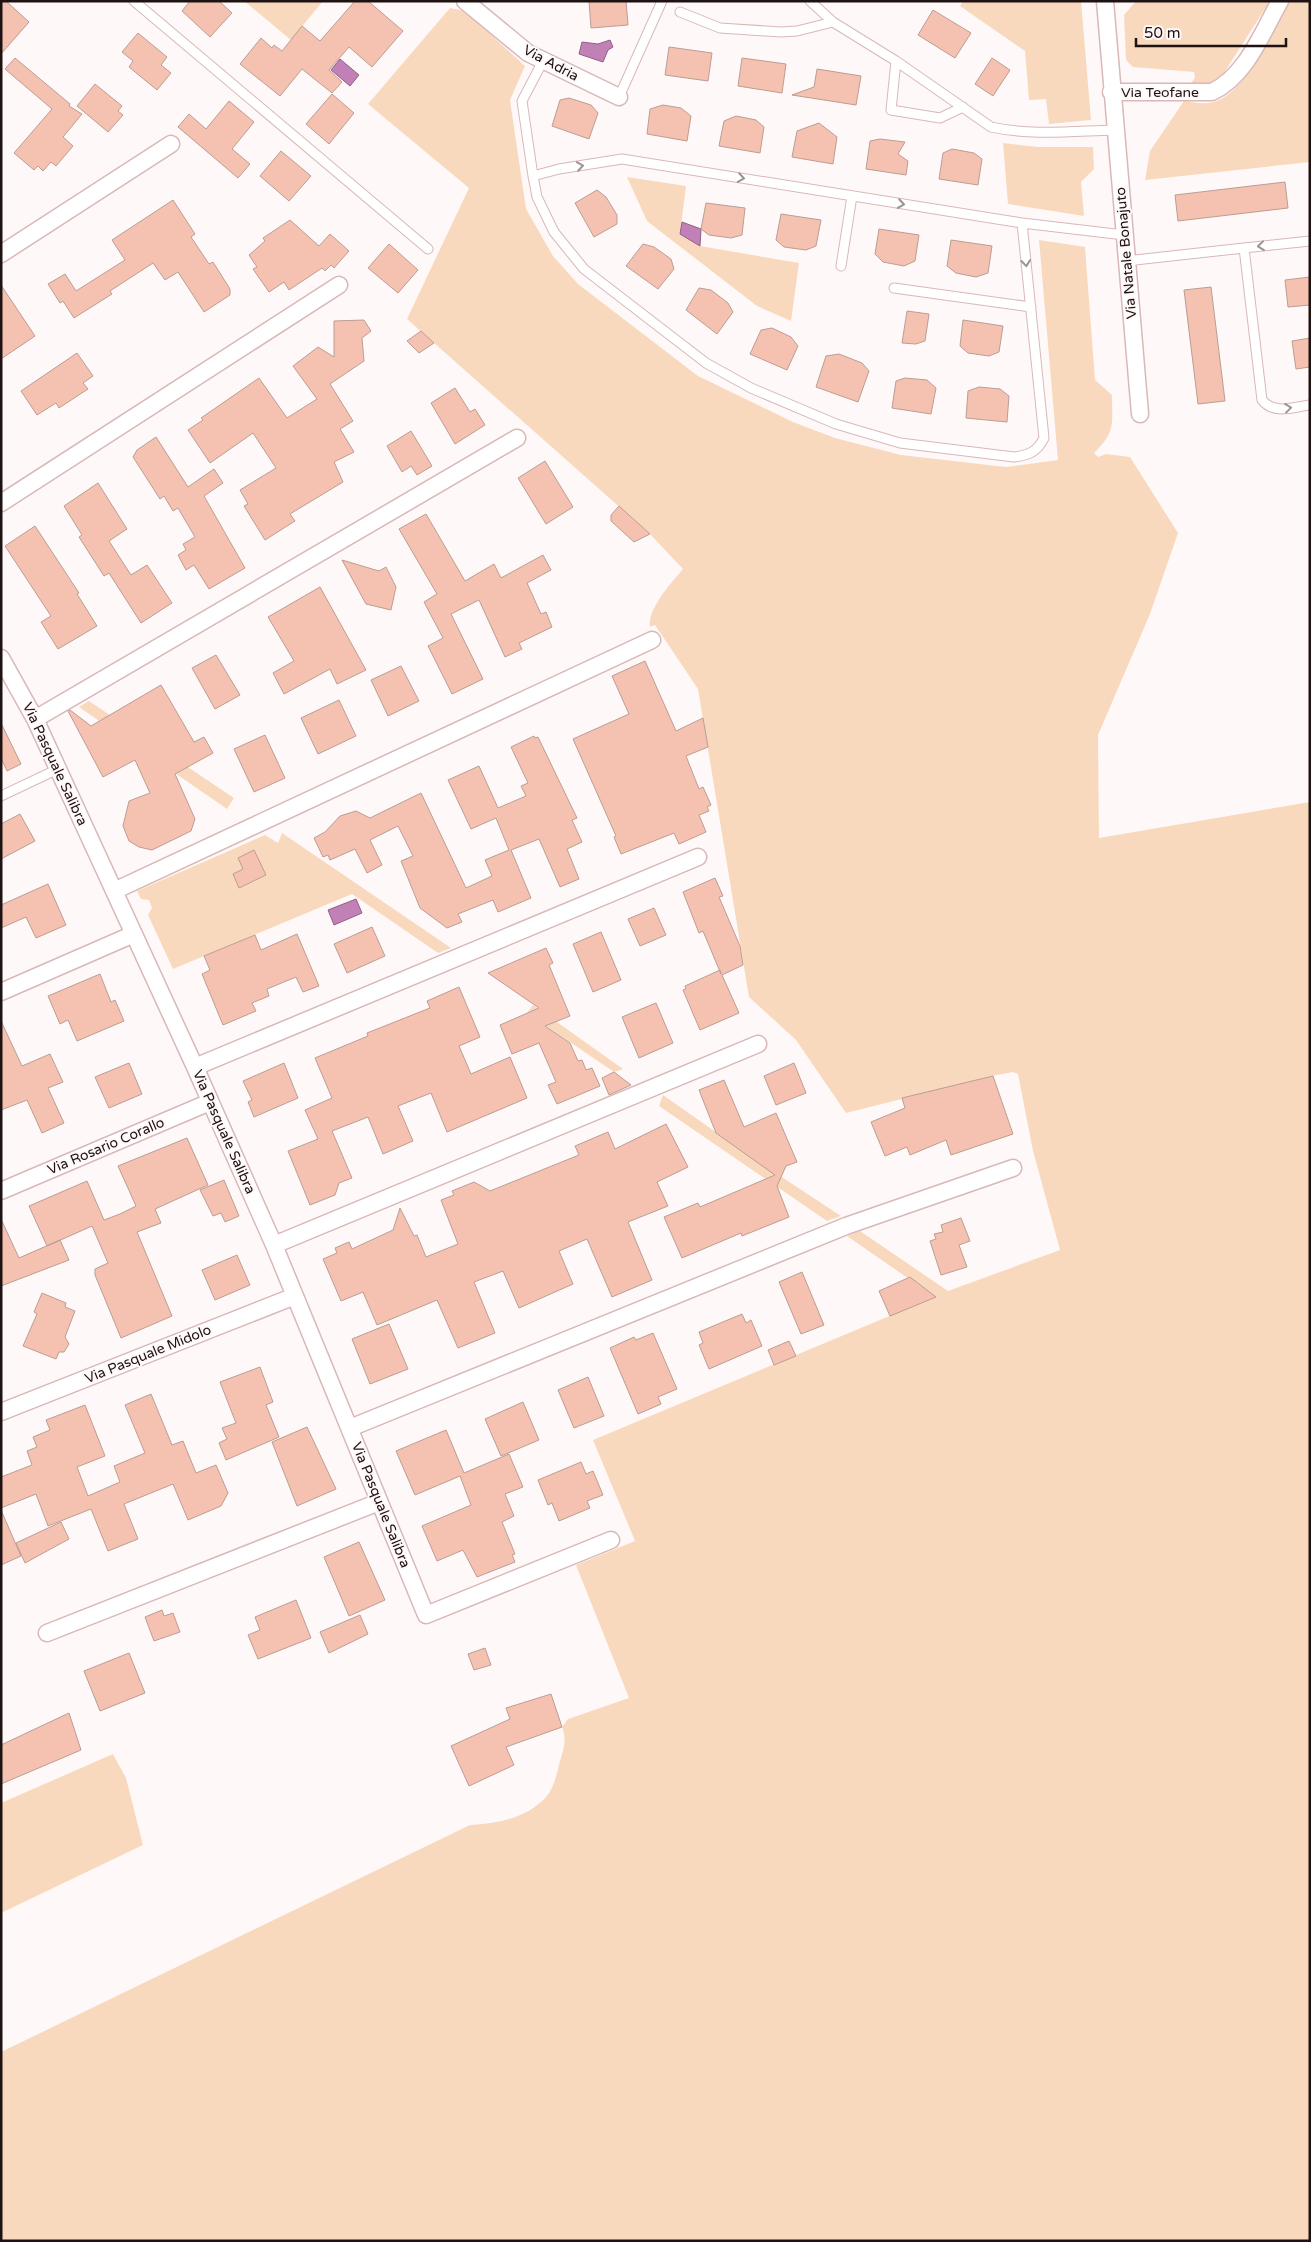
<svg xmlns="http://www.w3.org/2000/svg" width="1311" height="2242" font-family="'Varela Round',sans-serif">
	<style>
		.green { fill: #f9d9be }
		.water { fill: #c181b7; stroke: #906086 }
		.building { fill: #f5c2b1; stroke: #bb9d93 }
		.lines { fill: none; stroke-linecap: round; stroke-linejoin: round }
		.lane-casing { stroke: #d9b8b8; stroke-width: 11 }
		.street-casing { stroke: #d9b8b8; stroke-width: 19 }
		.lane { stroke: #fff; stroke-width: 9 }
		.street { stroke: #fff; stroke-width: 16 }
		.oneway { stroke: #9a9494 }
		.labels { text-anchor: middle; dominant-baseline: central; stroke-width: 4; stroke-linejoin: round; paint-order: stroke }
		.street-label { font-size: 14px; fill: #1e1212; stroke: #fff8f8 }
	</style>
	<rect width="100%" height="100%" fill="#fff8f8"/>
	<!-- green -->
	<path class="green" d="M 244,1 L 323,1 L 291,40 Z
		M 963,1 L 1081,1 L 1091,120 L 1049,124 L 1046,99 L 1029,100 L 1025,51 L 960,6 Z
		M 1136,1 L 1270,1 L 1220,79 L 1212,83 L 1188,87 L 1195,78 L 1194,72 L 1133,67 L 1126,60 L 1124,15 Z
		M 1287,1 L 1310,1 L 1310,162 L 1145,180 L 1150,151 L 1184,101 C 1192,102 1200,104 1207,103 C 1244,101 1272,30 1287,1 Z
		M 450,8 L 465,11 L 525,66 L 510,100 L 526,209 L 553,256 L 578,284 L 698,376 L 793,422 L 835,438 L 901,455 L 1006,467 L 1058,460 L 1039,240 L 1085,247 L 1095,380 L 1112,395 C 1112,425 1116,431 1094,453 L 1098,457 L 1106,454 L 1130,457 L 1178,533 L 1150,614 L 1098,735 L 1099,838 L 1310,802 L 1310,2241 L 1,2241 L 1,2052 L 470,1825 C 497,1823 526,1819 546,1797 C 554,1788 557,1773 560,1761 C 564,1748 567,1740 562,1727 L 568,1719 L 629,1698 L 576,1565 L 635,1541 L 593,1440 L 935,1297 L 847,1236 L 860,1231 L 948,1291 L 1060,1250 L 1033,1151 L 1018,1074 L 1013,1072 L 997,1075 L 846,1113 L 796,1040 L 749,997 L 698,689 L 655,625 L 650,627 C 647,609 672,582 683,569 L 650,534 L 407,319 L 469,188 L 368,104 Z
		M 1003,143 L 1038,147 L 1093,147 L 1094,169 L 1081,182 L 1084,216 L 1008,204 Z
		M 627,177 L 686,186 L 680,234 L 700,246 L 799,263 L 791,321 L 757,306 L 647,221 Z
		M 89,701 L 234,798 L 227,809 L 79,707 Z
		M 282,833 L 451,948 L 438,953 L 352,894 L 173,969 L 148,915 L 152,908 L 149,900 L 141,899 L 137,891 L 265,835 L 278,843 Z
		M 533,1005 L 623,1069 L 614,1072 L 527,1013 Z
		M 663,1095 L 747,1154 L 841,1216 L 827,1221 L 659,1106 Z
		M 113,1754 L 126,1778 L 143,1845 L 1,1913 L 1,1803 Z"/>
	<!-- water -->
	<path class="water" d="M 610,40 L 613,47 L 608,50 L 603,62 L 579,54 L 582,42 L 598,44 Z
		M 340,59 L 359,75 L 350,86 L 331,70 Z
		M 682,222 L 701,229 L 700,246 L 680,234 Z
		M 356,899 L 362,913 L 334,925 L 328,910 Z"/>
	<!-- building -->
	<path class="building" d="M 1,1 L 6,1 L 29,22 L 1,54 Z
		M 190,1 L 219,1 L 232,13 L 210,37 L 182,11 Z
		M 355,1 L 368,1 L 403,31 L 372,67 L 349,47 L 329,70 L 342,82 L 332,93 L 302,69 L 280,96 L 240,64 L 261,38 L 272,48 L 274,45 L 282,51 L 302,26 L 320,41 Z
		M 589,1 L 626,1 L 628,25 L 591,28 Z
		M 933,10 L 971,33 L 955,58 L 918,35 Z
		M 138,33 L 167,57 L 161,65 L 171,73 L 157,90 L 129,67 L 133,61 L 122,52 Z
		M 669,47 L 712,53 L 708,81 L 665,75 Z
		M 15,58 L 70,104 L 69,106 L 82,114 L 63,137 L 73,146 L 56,166 L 51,162 L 43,171 L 38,166 L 34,170 L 14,153 L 52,109 L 5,69 Z
		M 742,58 L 786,64 L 782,93 L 738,86 Z
		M 992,58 L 1010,70 L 993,96 L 975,84 Z
		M 817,69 L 861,76 L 856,105 L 792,95 L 814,87 Z
		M 95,84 L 122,106 L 118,111 L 123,115 L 108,132 L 77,106 Z
		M 332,94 L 354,113 L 329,144 L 306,124 Z
		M 569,98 L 591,105 L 598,113 L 589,139 L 552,126 L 560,100 Z
		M 229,101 L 254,122 L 232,149 L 250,164 L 238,178 L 178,127 L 189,114 L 206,129 Z
		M 663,105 L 681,108 L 691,116 L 687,141 L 647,134 L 650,109 Z
		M 736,116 L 756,120 L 764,127 L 760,153 L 719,146 L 724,121 Z
		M 819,123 L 837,137 L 833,164 L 792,157 L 797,131 Z
		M 880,139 L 905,142 L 898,154 L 908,161 L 906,175 L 866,169 L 870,141 Z
		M 952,149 L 974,153 L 982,159 L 978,185 L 939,179 L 943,153 Z
		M 281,151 L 311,176 L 289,201 L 260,176 Z
		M 1285,182 L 1288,208 L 1178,221 L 1175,195 Z
		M 597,190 L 606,197 L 617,215 L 617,224 L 594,237 L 575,203 Z
		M 173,200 L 195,234 L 191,237 L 209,264 L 213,262 L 230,289 L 230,295 L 204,312 L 178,272 L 165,280 L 153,263 L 110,291 L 112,294 L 74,318 L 63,301 L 60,303 L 48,284 L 65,274 L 76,291 L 125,260 L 112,240 Z
		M 706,203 L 745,208 L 742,235 L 731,238 L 709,235 L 701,229 Z
		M 781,214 L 821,220 L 816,246 L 806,250 L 784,247 L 776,240 Z
		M 290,220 L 319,246 L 330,234 L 349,251 L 334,268 L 331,265 L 325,271 L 322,268 L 289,290 L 284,282 L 269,292 L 253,269 L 257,267 L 249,255 L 265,241 L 263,238 Z
		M 879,229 L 919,235 L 915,261 L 904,266 L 883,262 L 875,254 Z
		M 951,240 L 992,246 L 988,273 L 976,277 L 956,273 L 947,266 Z
		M 389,244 L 418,270 L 398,293 L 368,268 Z
		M 643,244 L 654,247 L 671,259 L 674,269 L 658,289 L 626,266 Z
		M 1310,277 L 1310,305 L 1288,307 L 1285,280 Z
		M 1,285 L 35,336 L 1,359 Z
		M 1211,287 L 1225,401 L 1198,404 L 1184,290 Z
		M 699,288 L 711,290 L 728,303 L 733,312 L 717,334 L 686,310 Z
		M 907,311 L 929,314 L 925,341 L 916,344 L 902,343 Z
		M 364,320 L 371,331 L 362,338 L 364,361 L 330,384 L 353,421 L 340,429 L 354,452 L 334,462 L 343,482 L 290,514 L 295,521 L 265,540 L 244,506 L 248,504 L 240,490 L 276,468 L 253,433 L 210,463 L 188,430 L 203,420 L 201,418 L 259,378 L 287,418 L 317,399 L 293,366 L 318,347 L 334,357 L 334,321 Z
		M 963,320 L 1003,326 L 999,352 L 989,356 L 968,353 L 960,346 Z
		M 772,328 L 791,337 L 798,346 L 787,370 L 750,354 L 761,330 Z
		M 421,331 L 434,343 L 419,353 L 407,341 Z
		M 1310,338 L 1310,367 L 1296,369 L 1292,341 Z
		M 77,353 L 93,376 L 83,383 L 88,389 L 59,408 L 56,403 L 37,415 L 21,391 Z
		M 839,354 L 862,363 L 869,371 L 858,402 L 816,387 L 826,356 Z
		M 905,378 L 927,380 L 936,388 L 931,414 L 892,408 L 896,381 Z
		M 979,387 L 1000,389 L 1009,396 L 1007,422 L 966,418 L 968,391 Z
		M 455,388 L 470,412 L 475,409 L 485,425 L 455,444 L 431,403 Z
		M 411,431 L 432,466 L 417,475 L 411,466 L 402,472 L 387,446 Z
		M 156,437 L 188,487 L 214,469 L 223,483 L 204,496 L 245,568 L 209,589 L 194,565 L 186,570 L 178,555 L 186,550 L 183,544 L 195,537 L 178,508 L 173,511 L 164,496 L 160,499 L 133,457 L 137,450 Z
		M 545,461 L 573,507 L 546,524 L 518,478 Z
		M 98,483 L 127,529 L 109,541 L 131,575 L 147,565 L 172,603 L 141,623 L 109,573 L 104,576 L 79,537 L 82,535 L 64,506 Z
		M 619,506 L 650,534 L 634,542 L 611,521 L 611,515 Z
		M 426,514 L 465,581 L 494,564 L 501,578 L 543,555 L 551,570 L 527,583 L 541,614 L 546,612 L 552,627 L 519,643 L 522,649 L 505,657 L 479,600 L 451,614 L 483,679 L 452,694 L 428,646 L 443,638 L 424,602 L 437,594 L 399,529 Z
		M 35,526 L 79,593 L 77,594 L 97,626 L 58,649 L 41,622 L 51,616 L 5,546 Z
		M 342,560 L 379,571 L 386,567 L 396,587 L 391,610 L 366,604 Z
		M 320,587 L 366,670 L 337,684 L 330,669 L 284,694 L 273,673 L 294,661 L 268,617 Z
		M 216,655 L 240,695 L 215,709 L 192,668 Z
		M 645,661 L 676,731 L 703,718 L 708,747 L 686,756 L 699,789 L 703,787 L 711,805 L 707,807 L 709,811 L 699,815 L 706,832 L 679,844 L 674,833 L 621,854 L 614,837 L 616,836 L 573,739 L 629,714 L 612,676 Z
		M 401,666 L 419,701 L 388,716 L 371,680 Z
		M 161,685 L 194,742 L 204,737 L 213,753 L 175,774 L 195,819 L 191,831 L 152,850 L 139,847 L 129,841 L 123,826 L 129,801 L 150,793 L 135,760 L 103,777 L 68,711 L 70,710 L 91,726 Z
		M 339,700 L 356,736 L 318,754 L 301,718 Z
		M 1,723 L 21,764 L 7,771 L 1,758 Z
		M 265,735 L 285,778 L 254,792 L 234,749 Z
		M 534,736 L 535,738 L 538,737 L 577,818 L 572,820 L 582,842 L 567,849 L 579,879 L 560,887 L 539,839 L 511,850 L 531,898 L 498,912 L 493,900 L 458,914 L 462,922 L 447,928 L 420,908 L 401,861 L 413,856 L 398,826 L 370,840 L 382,865 L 367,873 L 355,849 L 330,860 L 328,855 L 323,857 L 314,838 L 325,832 L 340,816 L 356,811 L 370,818 L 421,793 L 466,888 L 492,876 L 485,860 L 509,850 L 496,818 L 471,829 L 448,780 L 479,766 L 498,808 L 526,796 L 521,786 L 528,783 L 511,747 Z
		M 20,814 L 35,841 L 1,859 L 1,824 Z
		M 254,850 L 266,875 L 239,888 L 233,874 L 243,869 L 238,858 Z
		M 715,878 L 723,896 L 719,897 L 740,946 L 743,965 L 722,975 L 739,1013 L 700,1030 L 683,990 L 686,989 L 685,986 L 720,970 L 721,974 L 703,931 L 699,933 L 683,892 Z
		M 48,884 L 66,925 L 36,938 L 26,917 L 1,928 L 1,905 Z
		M 654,908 L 666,935 L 640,946 L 628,919 Z
		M 372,927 L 385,956 L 347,973 L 334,944 Z
		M 601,932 L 621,980 L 593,992 L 573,944 Z
		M 297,934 L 319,986 L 303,992 L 296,977 L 267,989 L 269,996 L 252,1003 L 256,1011 L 223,1025 L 202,974 L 210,970 L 204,956 L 255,935 L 261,950 Z
		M 546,948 L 553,963 L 549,965 L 570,1016 L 545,1026 L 570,1043 L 578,1061 L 582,1060 L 586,1070 L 592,1068 L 600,1086 L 557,1104 L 548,1085 L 556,1082 L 539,1043 L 512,1054 L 500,1025 L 539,1008 L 488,973 Z
		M 100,974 L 111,1002 L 115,1000 L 124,1021 L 77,1041 L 68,1020 L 60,1024 L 48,996 Z
		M 459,987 L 480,1037 L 459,1046 L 471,1074 L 510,1057 L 527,1098 L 447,1132 L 431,1093 L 398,1106 L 413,1141 L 383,1154 L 368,1117 L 332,1131 L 352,1178 L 339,1183 L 335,1195 L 310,1205 L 288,1151 L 318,1139 L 305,1110 L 332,1098 L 315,1058 L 368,1036 L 367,1033 L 430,1008 L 427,1001 Z
		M 656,1003 L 673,1043 L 639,1058 L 622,1017 Z
		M 1,1021 L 22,1066 L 50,1054 L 63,1082 L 48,1088 L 64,1123 L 42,1133 L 27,1100 L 1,1110 Z
		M 129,1063 L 142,1094 L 109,1108 L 95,1077 Z
		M 284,1063 L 298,1098 L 254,1117 L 248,1102 L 252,1100 L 243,1081 Z
		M 794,1063 L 806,1093 L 776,1105 L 764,1076 Z
		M 614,1072 L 631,1085 L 609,1095 L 602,1078 Z
		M 993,1076 L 1013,1134 L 951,1155 L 946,1140 L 910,1155 L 907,1147 L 885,1156 L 871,1122 L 905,1108 L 902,1098 Z
		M 724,1080 L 744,1127 L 776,1113 L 797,1162 L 786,1166 L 777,1186 L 789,1217 L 742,1236 L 741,1233 L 682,1258 L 664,1217 L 698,1203 L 700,1207 L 775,1175 L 716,1133 L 699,1090 Z
		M 666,1124 L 688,1167 L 657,1182 L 668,1206 L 628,1222 L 652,1280 L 612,1297 L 587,1239 L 559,1251 L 573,1284 L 519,1308 L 503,1271 L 474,1282 L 495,1333 L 458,1348 L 437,1300 L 377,1325 L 363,1292 L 341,1301 L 323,1259 L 337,1253 L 335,1248 L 349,1242 L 352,1249 L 393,1230 L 400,1208 L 414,1236 L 417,1235 L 426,1257 L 458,1244 L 441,1200 L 454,1195 L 452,1191 L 474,1182 L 490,1191 L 579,1155 L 575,1146 L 608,1132 L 615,1149 Z
		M 187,1138 L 208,1185 L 155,1209 L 161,1223 L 137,1232 L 172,1316 L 121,1338 L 95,1275 L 95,1269 L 108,1263 L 92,1226 L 47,1246 L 29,1206 L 87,1181 L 104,1220 L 120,1214 L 136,1206 L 118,1166 Z
		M 224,1180 L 239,1216 L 225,1222 L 221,1213 L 213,1216 L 200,1190 Z
		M 961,1218 L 970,1241 L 959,1245 L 967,1267 L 941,1275 L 930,1241 L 936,1239 L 934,1234 L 943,1232 L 941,1225 Z
		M 1,1219 L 19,1258 L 60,1240 L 69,1260 L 1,1286 Z
		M 237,1255 L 250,1285 L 215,1300 L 202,1270 Z
		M 802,1272 L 824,1325 L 801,1334 L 779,1282 Z
		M 910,1277 L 936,1297 L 890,1316 L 879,1291 Z
		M 42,1293 L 66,1303 L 65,1307 L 75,1311 L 65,1337 L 69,1344 L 64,1352 L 59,1352 L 56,1359 L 23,1346 L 37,1314 L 34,1312 Z
		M 742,1314 L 746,1323 L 751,1320 L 762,1346 L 709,1369 L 699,1345 L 703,1343 L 699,1332 Z
		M 389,1324 L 408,1369 L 370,1384 L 352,1339 Z
		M 653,1333 L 677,1389 L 658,1397 L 661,1404 L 638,1414 L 610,1348 L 634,1337 L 636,1340 Z
		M 789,1341 L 796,1356 L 774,1365 L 768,1350 Z
		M 260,1367 L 273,1402 L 266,1405 L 279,1437 L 226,1460 L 219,1443 L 227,1439 L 222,1428 L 236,1423 L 220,1382 Z
		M 588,1377 L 604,1416 L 574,1428 L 558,1390 Z
		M 151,1394 L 172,1445 L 183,1441 L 196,1473 L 216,1465 L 228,1493 L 221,1506 L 188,1520 L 173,1484 L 124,1504 L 138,1539 L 108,1551 L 91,1509 L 48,1526 L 36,1494 L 1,1508 L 1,1477 L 32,1465 L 27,1451 L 37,1447 L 33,1437 L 50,1430 L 46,1420 L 85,1405 L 105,1456 L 77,1467 L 88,1496 L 120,1482 L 114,1466 L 145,1453 L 125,1405 Z
		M 523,1402 L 539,1440 L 501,1456 L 485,1419 Z
		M 307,1427 L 336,1489 L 297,1506 L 272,1442 Z
		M 446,1430 L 464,1473 L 509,1454 L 523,1487 L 505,1494 L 514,1516 L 502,1522 L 515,1554 L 512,1555 L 515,1562 L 477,1577 L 463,1550 L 437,1561 L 422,1526 L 471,1505 L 460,1476 L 415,1495 L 396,1451 Z
		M 581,1462 L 586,1474 L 593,1471 L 603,1495 L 587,1501 L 590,1508 L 559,1521 L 552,1503 L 548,1505 L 538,1480 Z
		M 1,1510 L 21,1556 L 1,1565 Z
		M 61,1522 L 69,1539 L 25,1563 L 16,1543 Z
		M 359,1542 L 385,1600 L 349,1616 L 324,1557 Z
		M 296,1600 L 311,1638 L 258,1659 L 248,1635 L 260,1630 L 255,1617 Z
		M 162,1610 L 164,1616 L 173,1613 L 180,1632 L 154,1641 L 145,1617 Z
		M 360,1615 L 368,1634 L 329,1653 L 320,1632 Z
		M 485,1648 L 491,1665 L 474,1670 L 468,1654 Z
		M 129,1653 L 145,1693 L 100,1711 L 84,1671 Z
		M 551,1694 L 562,1727 L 506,1747 L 514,1765 L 469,1786 L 451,1746 L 510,1719 L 506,1708 Z
		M 69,1713 L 81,1750 L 1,1784 L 1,1745 Z"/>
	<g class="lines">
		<!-- lane casing -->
		<g class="lane-casing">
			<path id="lane" d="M 134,1 L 428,249
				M 810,1 L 833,22 L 896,61 L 991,127 C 1031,136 1074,131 1115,130
				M 680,12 L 720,28 L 781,32 L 797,31 L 833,22
				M 896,61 L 891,110 L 940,118 L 963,107
				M 619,97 L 662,1
				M 533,176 L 559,169 L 622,159 L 1022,223 L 1044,438 C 1037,452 1029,455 1014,457 L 900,443 L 836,424 L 751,388 L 706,363 L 584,269 L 554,232 L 537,197 L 533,176 L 522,101 L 543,61
				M 1022,223 L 1124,235
				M 1310,241 L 1244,248 L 1262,400 C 1274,415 1293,407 1310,405
				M 1126,261 L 1244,248
				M 841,266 L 852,196
				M 894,288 L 1031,307
				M 1,796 L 58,769"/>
		</g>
		<!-- street casing -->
		<g class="street-casing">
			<path id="street" d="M 465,1 L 528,53 L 619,97
				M 1105,1 L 1140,414
				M 1111,92 L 1212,92 C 1246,76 1262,33 1280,1
				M 1,254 L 171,144
				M 1,503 L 339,285
				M 1,658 L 35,719 L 195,1067 L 274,1245 L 426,1615 L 611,1540
				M 35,719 L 517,438
				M 114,891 L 652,640
				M 1,992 L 134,934
				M 195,1067 L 698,857
				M 1,1191 L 210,1102
				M 274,1245 L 758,1044
				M 1,1412 L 295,1296
				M 350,1428 L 846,1226 L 1013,1168
				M 47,1633 L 379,1502"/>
		</g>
		<!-- lane -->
		<use href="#lane" class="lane"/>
		<!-- street -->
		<use href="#street" class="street"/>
	</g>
	<!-- one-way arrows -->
	<defs><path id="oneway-chevron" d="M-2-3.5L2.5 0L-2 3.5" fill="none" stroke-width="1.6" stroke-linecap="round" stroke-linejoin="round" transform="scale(1.25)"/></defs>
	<g class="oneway">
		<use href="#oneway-chevron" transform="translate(580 166) rotate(-9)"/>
		<use href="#oneway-chevron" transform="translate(741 178) rotate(9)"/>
		<use href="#oneway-chevron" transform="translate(901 204) rotate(9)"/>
		<use href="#oneway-chevron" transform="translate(1261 246) rotate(174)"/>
		<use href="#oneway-chevron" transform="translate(1026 263) rotate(84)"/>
		<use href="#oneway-chevron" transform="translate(1288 408) rotate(-7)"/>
	</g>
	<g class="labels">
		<!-- street labels -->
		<g class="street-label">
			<text transform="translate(551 63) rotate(28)">Via Adria</text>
			<text x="1160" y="92">Via Teofane</text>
			<text transform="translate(1126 253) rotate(-95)">Via Natale Bonajuto</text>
			<text transform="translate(55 764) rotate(65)">Via Pasquale Salibra</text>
			<text transform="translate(224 1132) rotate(66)">Via Pasquale Salibra</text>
			<text transform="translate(106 1146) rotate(-23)">Via Rosario Corallo</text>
			<text transform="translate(148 1354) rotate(-22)">Via Pasquale Midolo</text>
			<text transform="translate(381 1505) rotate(68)">Via Pasquale Salibra</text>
		</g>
	</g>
	<!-- border -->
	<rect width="1311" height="2242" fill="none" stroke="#1e1212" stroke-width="5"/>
	<!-- scale -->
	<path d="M1136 38v8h150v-8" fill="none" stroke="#1e1212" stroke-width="2.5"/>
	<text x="1144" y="38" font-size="15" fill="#1e1212" stroke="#fff8f8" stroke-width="4" paint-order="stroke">50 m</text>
</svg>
